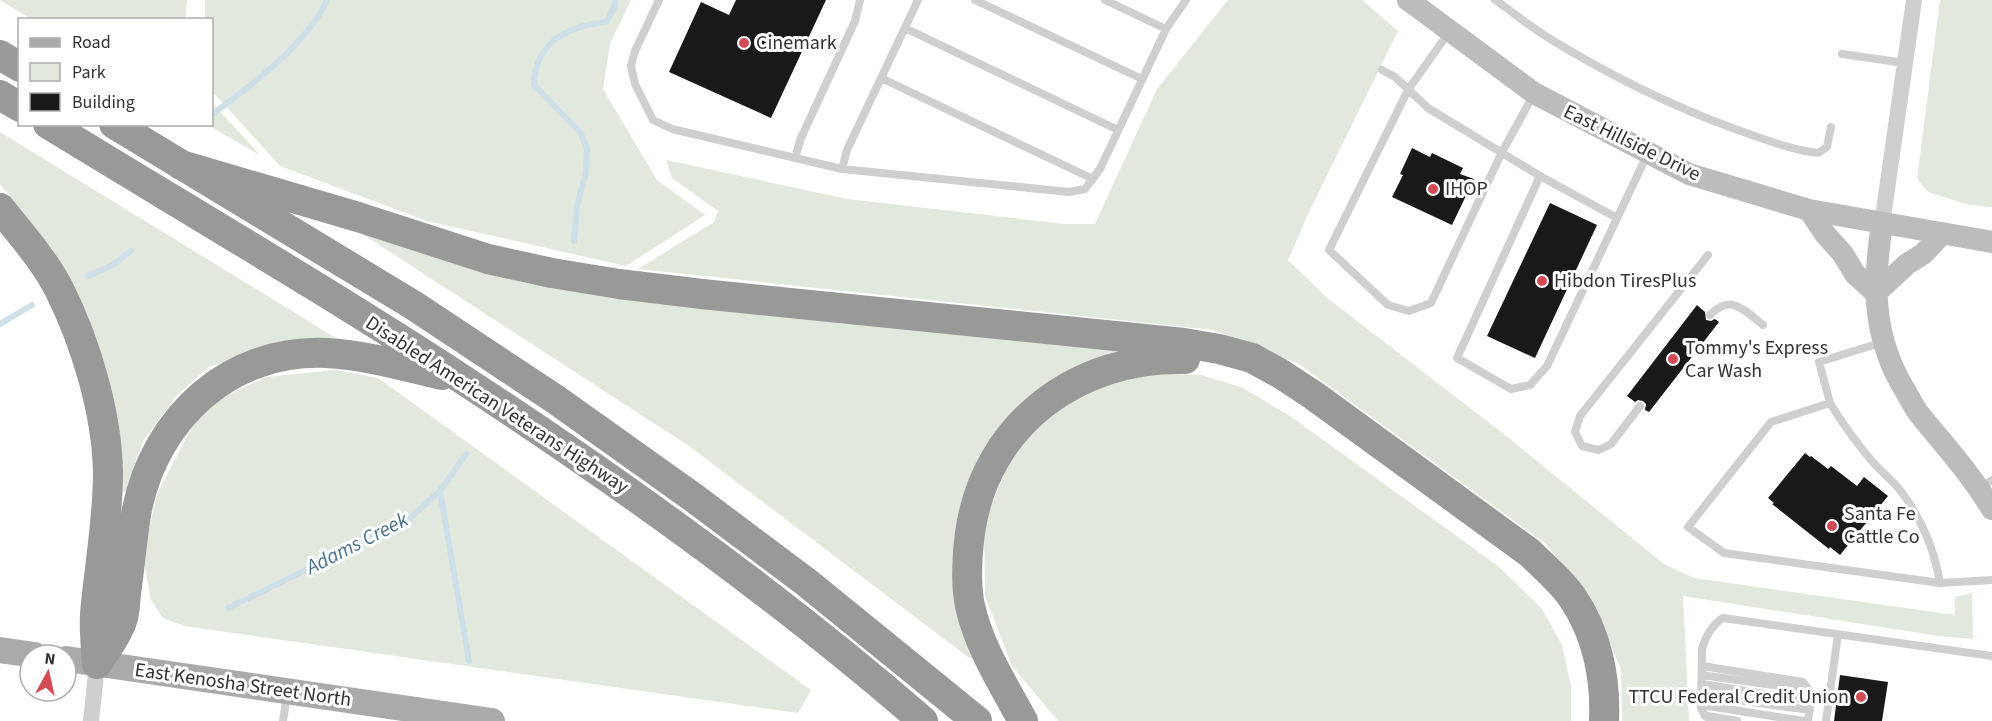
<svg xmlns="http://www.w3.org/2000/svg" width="1992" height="721" font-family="'Source Sans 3',sans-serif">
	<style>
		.green { fill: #e2e8dd }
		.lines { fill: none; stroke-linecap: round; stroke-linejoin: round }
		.stream { stroke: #cfdfe8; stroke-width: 6 }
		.building { fill: #191919 }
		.lane { stroke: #cfcfcf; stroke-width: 8 }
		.street { stroke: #cfcfcf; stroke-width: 16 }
		.secondary { stroke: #bcbcbc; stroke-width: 22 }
		.primary { stroke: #aaa; stroke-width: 26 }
		.highway { stroke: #999; stroke-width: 30 }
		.poi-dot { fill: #d34b54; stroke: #fff; stroke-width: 2 }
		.labels { text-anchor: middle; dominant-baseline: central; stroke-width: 6; stroke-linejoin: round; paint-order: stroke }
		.poi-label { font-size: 20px; fill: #323232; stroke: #fff; text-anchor: start }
		.street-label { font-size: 20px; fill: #323232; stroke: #fff }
		.water-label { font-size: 21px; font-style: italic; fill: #48728d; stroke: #fff }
	</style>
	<rect width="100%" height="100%" fill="#fff"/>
	<!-- green -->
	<path class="green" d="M 0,0 L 187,0 L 185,20 L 31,19 Z
		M 205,0 L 631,0 L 610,44 L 603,89 L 657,180 L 705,215 L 626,266 L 427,221 L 280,166 L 212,91 L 212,20 L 205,19 Z
		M 1228,0 L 1362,0 L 1398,31 L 1308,214 L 1288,260 L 1326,297 L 1505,435 L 1664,564 L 1694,578 L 1955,615 L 1955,597 L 1972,593 L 1973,639 L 1939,636 L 1683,596 L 1689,721 L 1622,721 L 1621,669 L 1589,596 L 1546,544 L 1299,364 L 1213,330 L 638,269 L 714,222 L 718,211 L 672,178 L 666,160 L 847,199 L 1065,224 L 1095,224 L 1157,89 Z
		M 1940,0 L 1992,0 L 1992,207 L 1969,205 L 1928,192 L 1917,179 Z
		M 212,103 L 261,156 L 208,125 L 212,124 Z
		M 0,132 L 339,340 L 279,342 L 209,367 L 177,395 L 143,441 L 125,492 L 119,491 L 109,378 L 88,317 L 53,250 L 0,184 Z
		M 353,228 L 458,258 L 1120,344 L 1120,352 L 998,436 L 969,479 L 958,520 L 977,661 L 968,657 L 689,446 Z
		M 336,370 L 378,378 L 811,690 L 798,713 L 184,626 L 163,618 L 151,600 L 143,557 L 157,494 L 194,423 L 217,400 L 266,377 Z
		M 1142,373 L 1201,375 L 1241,387 L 1290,416 L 1498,566 L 1542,609 L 1562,645 L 1571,686 L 1571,721 L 1058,721 L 1012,666 L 985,596 L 984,523 L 1010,461 L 1035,425 L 1085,393 Z"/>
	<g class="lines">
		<!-- stream -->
		<path class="stream" d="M 214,113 C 252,85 308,43 327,0
			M 574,241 L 577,205 L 586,173 L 587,148 L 580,132 L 534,85 C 535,42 568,26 606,22 L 615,6 L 615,0
			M 88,276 L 111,266 L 131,251
			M 0,324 L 32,305
			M 440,491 L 469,661
			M 228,608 L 408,520 L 440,491 L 466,454"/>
	</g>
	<!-- building -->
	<path class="building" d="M 736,0 L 826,0 L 771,118 L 669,72 L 701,2 L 729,15 Z
		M 1412,148 L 1430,157 L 1432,153 L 1463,168 L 1460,174 L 1474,179 L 1452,225 L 1392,197 L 1403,175 L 1400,174 Z
		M 1550,203 L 1597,225 L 1535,358 L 1487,336 Z
		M 1697,305 L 1705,312 L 1706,320 L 1711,321 L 1715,319 L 1719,322 L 1649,412 L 1645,410 L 1646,404 L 1643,401 L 1638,400 L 1635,402 L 1627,396 Z
		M 1805,453 L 1810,457 L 1811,456 L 1828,469 L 1831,466 L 1857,486 L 1864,477 L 1888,496 L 1840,555 L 1830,547 L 1829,549 L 1772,504 L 1774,503 L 1768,498 Z
		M 1840,675 L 1888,682 L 1882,721 L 1834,721 Z"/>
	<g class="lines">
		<!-- lane -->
		<path class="lane" d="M 659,0 L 635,51 L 631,66 L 635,84 L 653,120 L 672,129 L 842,169
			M 918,0 L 847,150 L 842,169 L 1069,192 L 1085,189 L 1100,169 L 1166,29 L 1186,0
			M 975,0 L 1142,79
			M 1105,0 L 1166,29
			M 1495,0 C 1513,12 1529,26 1547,37 C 1607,74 1669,105 1735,129 C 1762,138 1790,150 1818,153 L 1827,147 L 1831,127
			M 905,28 L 1118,130
			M 1449,32 L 1408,90 L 1329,250 L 1388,305 L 1409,311 L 1431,303 L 1502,152 L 1534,94
			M 1842,54 L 1905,63
			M 1382,70 L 1395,77 L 1428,108 L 1540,176
			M 881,78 L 1093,179
			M 795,158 L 801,138 L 855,21 L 860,0
			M 1617,218 L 1540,176 L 1457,358 L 1511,389 L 1530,385 L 1547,366 C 1581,295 1615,224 1648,153
			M 1710,315 C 1731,293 1744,310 1763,325
			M 1830,403 L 1819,362 L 1883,342
			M 1640,406 L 1611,444 L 1599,450 L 1582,446 L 1575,432 L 1580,416 L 1708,255
			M 1980,488 L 1992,480
			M 1940,583 C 1934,549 1923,522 1903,494 C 1894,481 1881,472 1871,460 C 1856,442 1842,423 1830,403 L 1771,422 L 1688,527 L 1724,553 L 1940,583 L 1992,580
			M 1702,666 L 1803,682 C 1814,693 1810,707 1808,721
			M 1702,675 L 1809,690
			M 1702,684 L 1810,701
			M 1701,695 L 1810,710
			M 1701,705 L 1804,721
			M 1708,716 L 1737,721
			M 283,721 L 287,695
			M 1714,721 L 1705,716 L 1701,708 L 1702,649 C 1705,637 1713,624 1723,618 L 1992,656
			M 1826,721 L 1838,634"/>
		<!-- street -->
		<path class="street" d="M 1882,224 L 1914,0
			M 91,721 L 97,664"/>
		<!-- secondary -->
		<path class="secondary" d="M 1408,0 L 1534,93 L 1689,174 L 1809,210 L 1992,242
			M 1809,210 L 1825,234 L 1843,254 L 1855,274 L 1876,293
			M 1882,224 C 1873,283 1872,334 1903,387 C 1909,396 1913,407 1920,415 C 1946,447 1970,473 1992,509
			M 1876,293 L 1907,264 L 1923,254 L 1942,234"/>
		<!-- primary -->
		<path class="primary" d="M 0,650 L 35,655
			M 66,659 L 492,721"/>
		<!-- highway -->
		<path class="highway" d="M 0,55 L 20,67
			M 0,95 L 20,107
			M 48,124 C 187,209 329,292 465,381 C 624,485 780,597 923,721
			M 114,124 L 413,305 L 555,399 L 694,498 L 806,582 L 977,721
			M 181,165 L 358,217 L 488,259 L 552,273 L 619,284 L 702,294 L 1184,343 L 1219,349 L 1252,358 L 1281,374 L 1313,395 L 1530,553 C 1544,567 1561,581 1572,597 C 1597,633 1606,678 1604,721
			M 0,208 C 21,234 44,260 59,289 C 86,343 107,413 108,473 C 108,521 99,567 95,614 C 94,630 96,648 97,664
			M 97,664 C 105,651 117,636 122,621 C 125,613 125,602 126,594 C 130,566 132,537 137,509 C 156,417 230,349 326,353 C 365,355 404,366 442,375
			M 1023,721 C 1003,684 979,647 970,606 C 965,582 967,557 970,533 C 985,424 1078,356 1185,359"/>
	</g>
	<!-- markers -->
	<g class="poi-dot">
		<circle cx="744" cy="43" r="6"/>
		<circle cx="1433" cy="189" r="6"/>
		<circle cx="1542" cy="281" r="6"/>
		<circle cx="1673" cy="359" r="6"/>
		<circle cx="1832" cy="526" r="6"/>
		<circle cx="1861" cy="697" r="6"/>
	</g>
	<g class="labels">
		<!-- poi labels -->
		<g class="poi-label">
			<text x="756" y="43">Cinemark</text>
			<text x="1445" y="189">IHOP</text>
			<text x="1554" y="281">Hibdon TiresPlus</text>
			<text x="1685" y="348">Tommy's Express<tspan x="1685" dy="23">Car Wash</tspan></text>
			<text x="1844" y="514">Santa Fe<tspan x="1844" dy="23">Cattle Co</tspan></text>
			<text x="1849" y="697" text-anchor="end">TTCU Federal Credit Union</text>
		</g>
		<!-- street labels -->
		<g class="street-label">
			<text transform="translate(1632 143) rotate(26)">East Hillside Drive</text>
			<text transform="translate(497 405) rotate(33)">Disabled American Veterans Highway</text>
			<text transform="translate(243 685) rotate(8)">East Kenosha Street North</text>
		</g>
		<!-- water labels -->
		<g class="water-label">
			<text transform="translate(357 543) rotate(-27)">Adams Creek</text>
		</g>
	</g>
	<!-- legend -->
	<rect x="18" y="18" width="195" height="108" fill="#ffffff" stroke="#adadad" stroke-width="1.5"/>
	<rect x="30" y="38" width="30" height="9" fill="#aaaaaa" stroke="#adadad" stroke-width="1.5"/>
	<text x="72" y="48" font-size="18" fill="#323232">Road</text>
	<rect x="30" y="63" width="30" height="18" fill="#e2e8dd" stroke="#adadad" stroke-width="1.5"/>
	<text x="72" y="78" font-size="18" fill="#323232">Park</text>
	<rect x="30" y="93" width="30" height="18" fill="#191919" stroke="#adadad" stroke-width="1.5"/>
	<text x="72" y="108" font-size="18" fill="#323232">Building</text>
	<!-- north arrow -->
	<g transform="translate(48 673) rotate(8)"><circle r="28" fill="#ffffff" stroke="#adadad" stroke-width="1.5"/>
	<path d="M0-4.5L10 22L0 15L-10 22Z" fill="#d34b54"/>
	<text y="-9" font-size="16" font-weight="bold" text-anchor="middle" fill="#323232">N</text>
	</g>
</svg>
